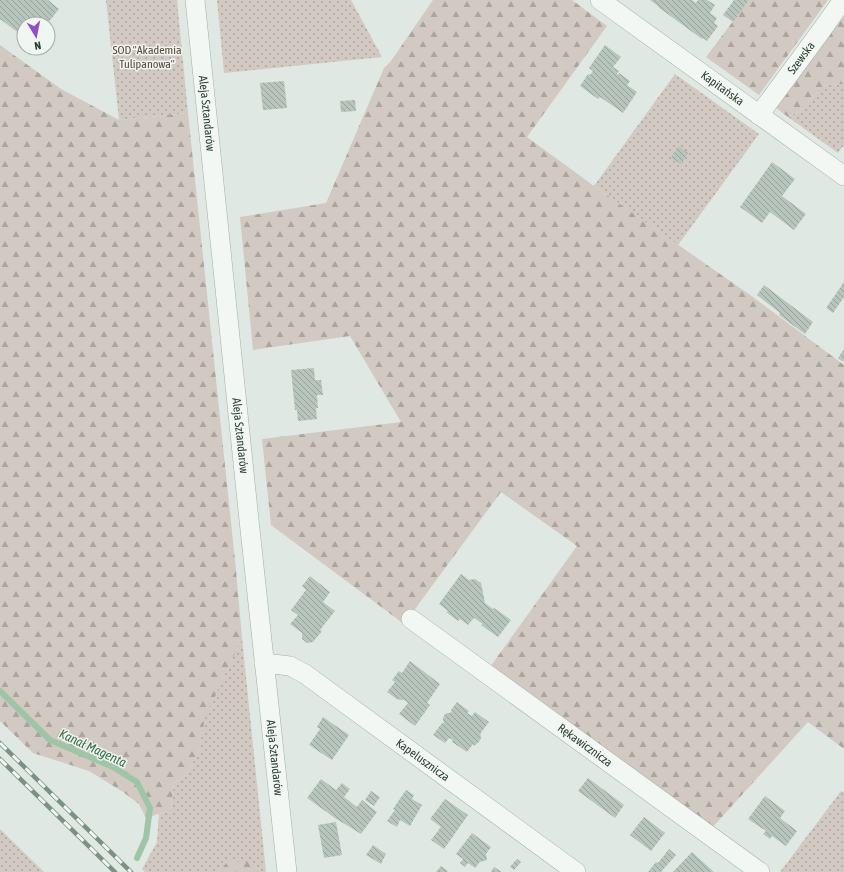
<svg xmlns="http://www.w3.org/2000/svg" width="844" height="872" font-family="'Asap Condensed',sans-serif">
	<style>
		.grass { fill: url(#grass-dots) }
		.forest { fill: url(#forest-firs) }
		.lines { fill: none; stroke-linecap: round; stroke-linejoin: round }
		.stream { stroke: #9ec6a6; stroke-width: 6 }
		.building { fill: url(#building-back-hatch) }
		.minor-casing { stroke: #a2afa6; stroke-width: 20 }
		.minor { stroke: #f3f7f4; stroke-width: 19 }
		.rail-casing { stroke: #7b9182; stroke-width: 4.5 }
		.rail { stroke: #f0f6f1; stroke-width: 3; stroke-dasharray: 9; stroke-linecap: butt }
		.labels { text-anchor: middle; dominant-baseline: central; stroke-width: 3; stroke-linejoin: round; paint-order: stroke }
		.park-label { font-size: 12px; fill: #594938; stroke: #f0f6f1 }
		.street-label { font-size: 12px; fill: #2a3f31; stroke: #f0f6f1 }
		.water-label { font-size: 13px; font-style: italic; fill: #377045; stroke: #f0f6f1 }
	</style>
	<defs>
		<pattern id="grass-dots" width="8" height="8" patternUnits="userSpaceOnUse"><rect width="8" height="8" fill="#d2c9c2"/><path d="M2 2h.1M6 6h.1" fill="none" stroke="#aba59e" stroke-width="1.8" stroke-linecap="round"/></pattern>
		<pattern id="forest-firs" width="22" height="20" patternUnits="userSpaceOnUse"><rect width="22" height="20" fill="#d2c9c2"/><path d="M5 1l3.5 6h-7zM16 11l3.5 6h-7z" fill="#aba59e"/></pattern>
		<pattern id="building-back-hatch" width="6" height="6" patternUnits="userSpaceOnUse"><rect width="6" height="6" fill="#b8c5bc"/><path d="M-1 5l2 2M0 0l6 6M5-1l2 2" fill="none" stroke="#96a199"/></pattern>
	</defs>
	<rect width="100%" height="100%" fill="#e0e8e3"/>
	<!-- grass -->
	<path class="grass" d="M 106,0 L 177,0 L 188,113 L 119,120 Z
		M 217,0 L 351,0 L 382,57 L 224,73 Z
		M 675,74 L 759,134 L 678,245 L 594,186 Z
		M 844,84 L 844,145 L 838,153 L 788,117 L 804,108 L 820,88 L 827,85 Z
		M 242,638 L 266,872 L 261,872 L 252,862 L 228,862 L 219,872 L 145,872 L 142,869 L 157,842 L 159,814 L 171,810 L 174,783 L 187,774 L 199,750 L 204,718 Z
		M 841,791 L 844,792 L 844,872 L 780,872 Z
		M 0,829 L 44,872 L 0,872 Z"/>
	<!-- forest -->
	<path class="forest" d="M 433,0 L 572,0 L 607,26 L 527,137 L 594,186 L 753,297 L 844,365 L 844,749 L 808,722 L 711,829 L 490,667 L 577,546 L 501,492 L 404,624 L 271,525 L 262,439 L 401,422 L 350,336 L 253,350 L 240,217 L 326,203 L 384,68 L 391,61 Z
		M 749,0 L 828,0 L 759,95 L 706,57 Z
		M 844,14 L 844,84 L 827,85 L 820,88 L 804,108 L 788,117 L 776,108 Z
		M 0,45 L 61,89 L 119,120 L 188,113 L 236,570 L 242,638 L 205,718 L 199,750 L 187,774 L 174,783 L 171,810 L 146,818 L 139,804 L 123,792 L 89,771 L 33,753 L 0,721 Z
		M 228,861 L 252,862 L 261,872 L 219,872 Z"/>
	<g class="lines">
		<!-- stream -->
		<path class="stream" d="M 0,691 L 50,740 L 113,767 L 137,782 L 150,808 L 146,838 L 137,858"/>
	</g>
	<!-- building -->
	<path class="building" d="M 0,0 L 48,0 L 59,9 L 47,24 L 24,24 L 24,37 L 0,19 Z
		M 650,0 L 692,0 L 696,3 L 698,0 L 707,0 L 715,5 L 710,13 L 717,18 L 714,23 L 718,26 L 707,41 L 703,38 L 702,39 L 658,7 L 659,7 Z
		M 734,0 L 749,0 L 733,22 L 723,15 Z
		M 605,45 L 621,57 L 613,67 L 619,71 L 617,74 L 618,75 L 619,73 L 630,81 L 627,85 L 637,92 L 623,113 L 600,97 L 598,99 L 580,86 L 588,74 L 590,75 L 593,71 L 589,68 Z
		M 284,81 L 287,108 L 263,110 L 260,83 Z
		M 355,100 L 356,111 L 341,112 L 340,101 Z
		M 678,146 L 688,153 L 681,164 L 671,158 Z
		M 772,162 L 795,179 L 782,196 L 806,214 L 794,230 L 770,212 L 762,223 L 740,207 Z
		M 844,282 L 844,297 L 833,313 L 826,308 Z
		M 764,285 L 813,322 L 805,334 L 779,315 L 780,313 L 757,295 Z
		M 844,349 L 844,360 L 843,362 L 838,358 Z
		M 314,368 L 315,380 L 321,380 L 323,395 L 317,395 L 318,408 L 316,408 L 317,419 L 298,421 L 297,410 L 295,410 L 291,370 Z
		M 461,574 L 469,580 L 475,579 L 481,583 L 485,603 L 493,609 L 494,608 L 511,620 L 498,637 L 481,625 L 483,624 L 474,618 L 468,625 L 460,619 L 458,621 L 446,612 L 448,611 L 439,604 Z
		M 310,576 L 330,592 L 323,602 L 335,611 L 320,630 L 322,631 L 313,642 L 307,643 L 302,639 L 302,633 L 290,624 L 298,615 L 291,610 L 306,590 L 302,586 Z
		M 410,661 L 440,684 L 427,703 L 430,705 L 415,726 L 399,714 L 408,703 L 404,700 L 401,700 L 398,699 L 398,700 L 387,692 L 395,682 L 392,680 L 399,671 L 402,673 Z
		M 457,702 L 469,711 L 467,713 L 472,716 L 475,712 L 489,722 L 480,734 L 481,736 L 481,738 L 479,742 L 474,746 L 473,744 L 467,752 L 452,742 L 453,740 L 449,738 L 445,743 L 433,735 L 442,723 L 443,724 L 444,721 L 443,721 L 443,718 L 445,714 L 448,713 L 450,713 L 452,711 L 451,710 Z
		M 323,717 L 349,735 L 332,760 L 309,745 L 320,729 L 317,727 Z
		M 588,778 L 624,805 L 615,818 L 578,791 Z
		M 321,779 L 336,790 L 342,783 L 350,789 L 344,797 L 357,807 L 362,800 L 377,812 L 361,834 L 335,818 L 307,798 Z
		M 406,790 L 414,795 L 412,799 L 422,805 L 410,826 L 400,820 L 397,827 L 387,821 L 395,810 L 393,809 Z
		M 371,791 L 380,797 L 374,806 L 365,800 Z
		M 765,796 L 785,811 L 780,818 L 797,831 L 786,846 L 772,836 L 770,839 L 763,834 L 766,831 L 748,819 Z
		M 445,799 L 468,815 L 444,849 L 431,840 L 441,827 L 430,819 Z
		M 644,817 L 665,833 L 651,851 L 630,835 Z
		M 336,822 L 342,855 L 324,858 L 318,825 Z
		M 472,833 L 491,847 L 486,854 L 487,860 L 480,862 L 475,868 L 468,863 L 465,867 L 460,863 L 463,859 L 456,854 Z
		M 373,845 L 386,854 L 381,864 L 366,855 Z
		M 669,849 L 676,855 L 661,872 L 648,872 L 656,862 L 658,863 Z
		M 692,852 L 714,872 L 673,872 Z
		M 517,859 L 521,862 L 514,870 L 510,867 Z
		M 441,866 L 448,871 L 447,872 L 436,872 Z
		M 494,867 L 502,872 L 491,872 Z"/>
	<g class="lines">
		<!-- minor casing -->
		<g class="minor-casing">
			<g id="minor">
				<path id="s1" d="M 195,0 L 249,520 L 287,872"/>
				<path id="s2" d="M 600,0 L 844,176"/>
				<path id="s3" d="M 759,115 L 821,31 L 843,0"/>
				<path id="s4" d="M 411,619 L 760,872"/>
				<path id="s5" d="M 264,663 L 290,666 L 305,674 L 576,872"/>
			</g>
		</g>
		<!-- minor -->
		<use href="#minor" class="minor"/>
		<!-- rail casing -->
		<g class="rail-casing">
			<path id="rail" d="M 0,743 L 131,872
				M 0,759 L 115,872"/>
		</g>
		<!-- rail -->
		<use href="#rail" class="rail"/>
	</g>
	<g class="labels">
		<!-- park labels -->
		<g class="park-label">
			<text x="147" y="50">SOD "Akademia<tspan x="147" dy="14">Tulipanowa"</tspan></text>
		</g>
		<!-- street labels -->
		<g class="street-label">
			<text stroke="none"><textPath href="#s3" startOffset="71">Szewska</textPath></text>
			<text stroke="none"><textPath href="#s2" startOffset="151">Kapitańska</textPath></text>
			<text stroke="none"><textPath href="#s1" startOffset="114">Aleja Sztandarów</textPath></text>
			<text stroke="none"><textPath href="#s1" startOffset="438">Aleja Sztandarów</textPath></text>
			<text stroke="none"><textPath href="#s4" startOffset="215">Rękawicznicza</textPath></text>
			<text stroke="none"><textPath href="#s1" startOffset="762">Aleja Sztandarów</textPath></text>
			<text stroke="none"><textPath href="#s5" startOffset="189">Kapelusznicza</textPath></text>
		</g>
		<!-- water labels -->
		<g class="water-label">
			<text transform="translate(93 748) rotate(25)">Kanał Magenta</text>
		</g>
	</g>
	<!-- north arrow -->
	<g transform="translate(36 36) rotate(170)"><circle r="19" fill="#f0f6f1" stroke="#a1ada4"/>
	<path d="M0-3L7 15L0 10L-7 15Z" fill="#8f4ec5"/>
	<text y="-6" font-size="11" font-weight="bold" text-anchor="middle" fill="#2a3f31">N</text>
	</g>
</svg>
